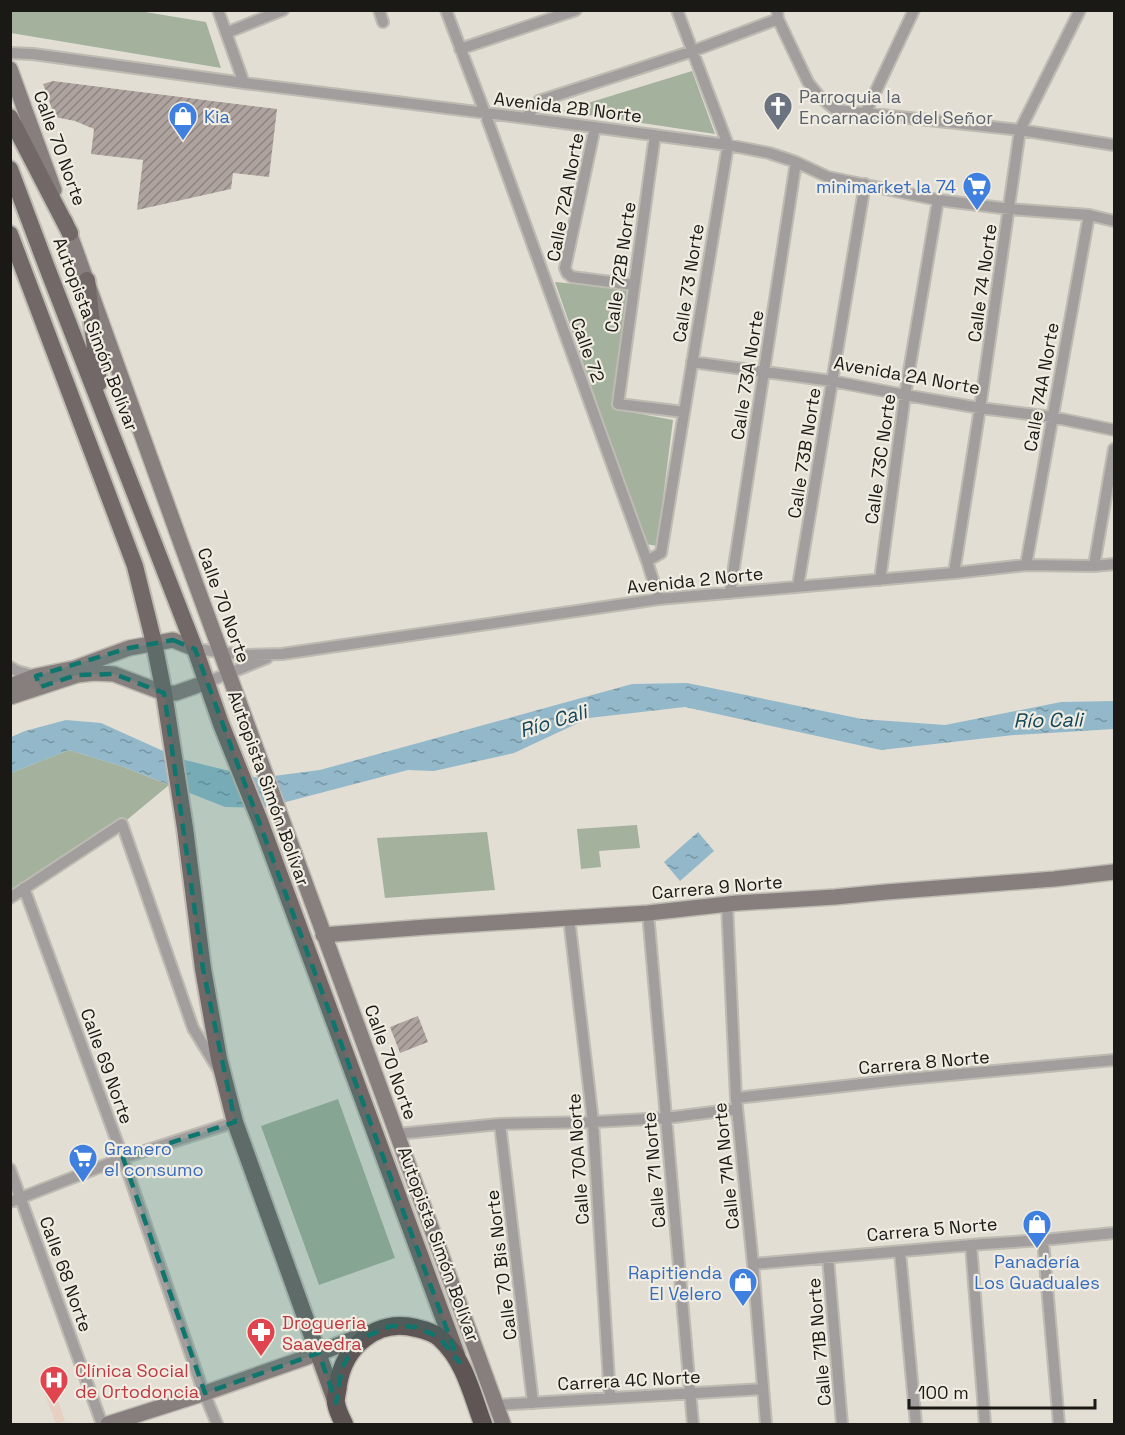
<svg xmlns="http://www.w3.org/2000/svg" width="1125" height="1435" font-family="'Space Grotesk',sans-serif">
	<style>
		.medical { fill: #e5d0c2 }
		.green { fill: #a4b19d }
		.water { fill: url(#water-ripples) }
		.building { fill: url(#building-hatch) }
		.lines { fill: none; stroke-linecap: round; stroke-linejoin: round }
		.street-casing { stroke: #bebbb2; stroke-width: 14 }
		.secondary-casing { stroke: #bebbb2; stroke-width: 18 }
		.primary-casing { stroke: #bebbb2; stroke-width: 20 }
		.highway-casing { stroke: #bebbb2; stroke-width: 21 }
		.street { stroke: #a39e9e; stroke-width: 10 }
		.secondary { stroke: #877e7e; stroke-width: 15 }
		.primary { stroke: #726868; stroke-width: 16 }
		.highway { stroke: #605555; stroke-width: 18 }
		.marked { fill: #0f766e; fill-opacity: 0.2; stroke: #0f766e; stroke-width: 4.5; stroke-dasharray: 12 8; stroke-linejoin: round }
		.labels { text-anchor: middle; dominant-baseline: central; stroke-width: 4.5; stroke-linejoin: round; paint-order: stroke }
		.worship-label { font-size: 18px; fill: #5b616d; stroke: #f0ece1; text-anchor: start }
		.street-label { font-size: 18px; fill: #1a1915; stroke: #f0ece1 }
		.shop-label { font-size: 18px; fill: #366cbe; stroke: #f0ece1; text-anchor: start }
		.health-label { font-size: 18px; fill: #be3a42; stroke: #f0ece1; text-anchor: start }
		.water-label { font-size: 20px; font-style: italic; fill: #124659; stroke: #f0ece1 }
	</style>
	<defs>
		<pattern id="water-ripples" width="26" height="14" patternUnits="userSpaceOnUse" patternTransform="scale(1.5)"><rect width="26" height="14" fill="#92b8c9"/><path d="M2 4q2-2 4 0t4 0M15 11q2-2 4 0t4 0" fill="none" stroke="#7695a2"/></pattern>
		<pattern id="building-hatch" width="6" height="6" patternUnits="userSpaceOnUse" patternTransform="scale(1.5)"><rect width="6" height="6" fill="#aea39e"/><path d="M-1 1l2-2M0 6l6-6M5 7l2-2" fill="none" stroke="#8d8480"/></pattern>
	</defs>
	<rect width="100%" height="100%" fill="#e2ded4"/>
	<!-- medical -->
	<path class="medical" d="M 53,1386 L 65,1421 L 56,1424 L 43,1389 Z"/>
	<!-- green -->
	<path class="green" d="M 10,11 L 139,11 L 206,22 L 221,68 L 11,33 Z
		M 692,71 L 715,134 L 562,111 Z
		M 555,282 L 627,289 L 614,409 L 673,420 L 657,546 L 646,544 Z
		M 69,750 L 124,767 L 169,785 L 122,824 L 11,898 L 11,773 Z
		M 637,825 L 640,848 L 599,851 L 601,867 L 581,869 L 577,829 Z
		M 487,832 L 495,890 L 385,898 L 377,838 Z
		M 338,1099 L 395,1258 L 319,1285 L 261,1126 Z"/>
	<!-- water -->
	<path class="water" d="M 687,683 L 862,719 L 945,725 L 1061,702 L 1114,701 L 1114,729 L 1014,735 L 881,750 L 685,707 L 589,718 L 514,753 L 434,771 L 408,770 L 263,808 L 225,807 L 124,767 L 69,750 L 11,773 L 11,737 L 25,731 L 66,720 L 101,723 L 181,759 L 258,778 L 320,770 L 632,684 Z
		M 698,832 L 714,851 L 680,881 L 664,862 Z"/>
	<!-- building -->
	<path class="building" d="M 53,81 L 277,109 L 269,177 L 233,173 L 231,189 L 137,210 L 143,160 L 91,154 L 94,129 L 75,121 L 55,117 L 43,84 Z
		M 418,1016 L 428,1042 L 400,1053 L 390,1027 Z"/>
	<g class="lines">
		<!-- street casing -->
		<g class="street-casing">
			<path id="street" d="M 218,10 L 244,83
				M 379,10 L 383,22
				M 446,10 L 485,113 L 647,561 L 659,599
				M 777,10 L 778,19 L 808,82 L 819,96 L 836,110 L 1020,130 L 1114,145
				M 226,33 L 283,10
				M 460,49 L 576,10
				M 10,53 L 33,54 L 244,83 L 526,118 L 728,145 L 769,153 L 796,162 L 828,177 L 938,200 L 1010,209 L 1089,215 L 1114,221
				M 866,112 L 914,10
				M 526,118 L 539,101 L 693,51 L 778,19
				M 595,127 L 565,268 L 567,273 L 572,277 L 634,285
				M 655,135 L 618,404 L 684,412
				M 692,362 L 832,381 L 905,395 L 980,408 L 1052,417 L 1114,430
				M 647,561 L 661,553 L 728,145 L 677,10
				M 1026,565 L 1089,215
				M 1094,566 L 1114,449
				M 954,573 L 980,408 L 1020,130 L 1080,10
				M 880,580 L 905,395 L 938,200
				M 798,586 L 865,184
				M 730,593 L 796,162
				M 195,649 L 246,655 L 282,654 L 659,599 L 954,573 L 1026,565 L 1094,566 L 1114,564
				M 10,667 L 17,671 L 35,676
				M 207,682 L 267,658
				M 24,888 L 123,1158 L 201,1385 L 217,1424
				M 10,898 L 122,824 L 193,1028 L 218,1069
				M 727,904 L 736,1098 L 753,1264 L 766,1424
				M 648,913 L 693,1424
				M 569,918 L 593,1122 L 610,1398
				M 736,1098 L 907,1079 L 1114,1060
				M 500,1124 L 533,1403
				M 397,1134 L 500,1124 L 593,1122 L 666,1118 L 737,1109
				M 10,1169 L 102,1424
				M 10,1202 L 123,1158 L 235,1122
				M 1043,1240 L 1059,1424
				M 971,1245 L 985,1424
				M 900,1252 L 916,1424
				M 828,1258 L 842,1424
				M 753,1264 L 983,1244 L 1043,1240 L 1114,1233
				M 496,1405 L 763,1389"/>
		</g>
		<!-- secondary casing -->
		<g class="secondary-casing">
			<path id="secondary" d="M 10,69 L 54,190
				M 65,221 L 183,549 L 503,1424
				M 10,686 L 36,676 L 75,668 L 129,648 L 173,640 L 195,649
				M 10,697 L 77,675 L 94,673 L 114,674 L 164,693 L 176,693 L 207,682
				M 323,935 L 427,927 L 648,913 L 737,903 L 835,897 L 886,892 L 1054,879 L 1114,872
				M 108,1424 L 205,1393 L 319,1353"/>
		</g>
		<!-- primary casing -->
		<g class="primary-casing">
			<path id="primary" d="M 10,117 L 70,233
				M 10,169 L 46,265 L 195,649 L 221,724 L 260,821 L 457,1355
				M 10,234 L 135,566 L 154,643 L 164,693 L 185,828 L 203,969 L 219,1059 L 235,1122 L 336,1403
				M 87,280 L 99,383
				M 319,1353 L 369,1333"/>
		</g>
		<!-- highway casing -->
		<g class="highway-casing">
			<path id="highway" d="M 344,1424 C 341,1418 337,1410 336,1403 C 335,1397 338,1390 338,1385 C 344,1346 377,1318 416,1328 C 425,1330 435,1333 441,1339 C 465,1361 472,1395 483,1424"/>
		</g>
		<!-- street -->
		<use href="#street" class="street"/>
		<!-- secondary -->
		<use href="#secondary" class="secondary"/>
		<!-- primary -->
		<use href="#primary" class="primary"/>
		<!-- highway -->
		<use href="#highway" class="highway"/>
	</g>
	<!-- marked area -->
	<path class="marked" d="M 173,640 L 195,649 L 459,1362 L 439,1337 L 415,1327 L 391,1326 L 367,1336 L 352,1350 L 342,1368 L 336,1403 L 319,1353 L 205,1393 L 123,1158 L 235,1122 L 203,969 L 164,693 L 114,674 L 77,675 L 40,687 L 36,676 L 129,648 Z"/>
	<!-- icons -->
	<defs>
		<g id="church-pin" transform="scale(1.5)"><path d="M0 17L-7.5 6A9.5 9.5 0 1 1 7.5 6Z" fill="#6b7280" stroke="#f0ece1"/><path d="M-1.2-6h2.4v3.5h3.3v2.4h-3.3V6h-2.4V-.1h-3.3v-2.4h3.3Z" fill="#fff"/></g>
		<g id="shop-pin" transform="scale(1.5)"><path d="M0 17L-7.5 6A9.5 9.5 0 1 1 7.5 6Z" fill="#3f7fe0" stroke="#f0ece1"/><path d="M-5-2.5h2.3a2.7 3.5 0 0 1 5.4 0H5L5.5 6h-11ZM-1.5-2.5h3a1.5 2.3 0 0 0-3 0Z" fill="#fff"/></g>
		<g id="supermarket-pin" transform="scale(1.5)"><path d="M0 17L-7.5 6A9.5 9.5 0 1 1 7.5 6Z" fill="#3f7fe0" stroke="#f0ece1"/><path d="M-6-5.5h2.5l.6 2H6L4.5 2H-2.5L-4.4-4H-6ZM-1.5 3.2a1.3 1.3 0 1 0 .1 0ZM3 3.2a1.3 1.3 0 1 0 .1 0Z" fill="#fff"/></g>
		<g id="pharmacy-pin" transform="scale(1.5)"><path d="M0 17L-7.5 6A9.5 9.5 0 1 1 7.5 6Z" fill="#e0444e" stroke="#f0ece1"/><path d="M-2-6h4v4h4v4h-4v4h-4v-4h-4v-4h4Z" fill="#fff"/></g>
		<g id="hospital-pin" transform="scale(1.5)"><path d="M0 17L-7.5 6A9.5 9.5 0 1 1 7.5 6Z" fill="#e0444e" stroke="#f0ece1"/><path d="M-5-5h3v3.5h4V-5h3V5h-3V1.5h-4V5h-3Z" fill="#fff"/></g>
	</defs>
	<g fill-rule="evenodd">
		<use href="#church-pin" x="778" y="106"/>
		<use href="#shop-pin" x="183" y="116"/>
		<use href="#supermarket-pin" x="977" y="186"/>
		<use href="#supermarket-pin" x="83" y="1158"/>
		<use href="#shop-pin" x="1037" y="1224"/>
		<use href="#shop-pin" x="743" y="1282"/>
		<use href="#pharmacy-pin" x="261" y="1332"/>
		<use href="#hospital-pin" x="54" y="1380"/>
	</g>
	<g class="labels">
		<!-- worship labels -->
		<g class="worship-label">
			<text x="799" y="96">Parroquia la<tspan x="799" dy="21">Encarnación del Señor</tspan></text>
		</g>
		<!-- street labels -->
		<g class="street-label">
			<text transform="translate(568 107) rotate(7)">Avenida 2B Norte</text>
			<text transform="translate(60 148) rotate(70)">Calle 70 Norte</text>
			<text transform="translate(565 197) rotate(-79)">Calle 72A Norte</text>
			<text transform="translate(620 267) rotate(-82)">Calle 72B Norte</text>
			<text transform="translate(688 283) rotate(-81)">Calle 73 Norte</text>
			<text transform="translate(982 283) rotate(-82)">Calle 74 Norte</text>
			<text transform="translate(96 334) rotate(69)">Autopista Simón Bolívar</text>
			<text transform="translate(588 350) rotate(70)">Calle 72</text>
			<text transform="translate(747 375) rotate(-81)">Calle 73A Norte</text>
			<text transform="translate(907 375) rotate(10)">Avenida 2A Norte</text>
			<text transform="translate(1041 387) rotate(-80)">Calle 74A Norte</text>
			<text transform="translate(804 453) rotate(-81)">Calle 73B Norte</text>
			<text transform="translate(880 459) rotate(-82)">Calle 73C Norte</text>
			<text transform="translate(695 580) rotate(-6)">Avenida 2 Norte</text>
			<text transform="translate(224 605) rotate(70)">Calle 70 Norte</text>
			<text transform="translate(269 788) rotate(70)">Autopista Simón Bolívar</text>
			<text transform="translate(717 887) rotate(-5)">Carrera 9 Norte</text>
			<text transform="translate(391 1062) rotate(70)">Calle 70 Norte</text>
			<text transform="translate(924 1062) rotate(-5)">Carrera 8 Norte</text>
			<text transform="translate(107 1066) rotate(70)">Calle 69 Norte</text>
			<text transform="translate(578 1159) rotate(-94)">Calle 70A Norte</text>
			<text transform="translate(726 1166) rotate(-96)">Calle 71A Norte</text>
			<text transform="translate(654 1170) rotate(-95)">Calle 71 Norte</text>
			<text transform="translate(932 1229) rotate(-5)">Carrera 5 Norte</text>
			<text transform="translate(439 1244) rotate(70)">Autopista Simón Bolívar</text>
			<text transform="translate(501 1265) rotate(-97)">Calle 70 Bis Norte</text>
			<text transform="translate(66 1274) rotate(70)">Calle 68 Norte</text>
			<text transform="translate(819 1342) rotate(-95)">Calle 71B Norte</text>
			<text transform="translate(629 1380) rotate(-3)">Carrera 4C Norte</text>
		</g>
		<!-- shop labels -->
		<g class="shop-label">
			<text x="204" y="116">Kia</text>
			<text x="956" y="186" text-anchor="end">minimarket la 74</text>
			<text x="104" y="1148">Granero<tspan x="104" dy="21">el consumo</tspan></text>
			<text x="1037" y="1261" text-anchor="middle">Panadería<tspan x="1037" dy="21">Los Guaduales</tspan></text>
			<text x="722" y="1272" text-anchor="end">Rapitienda<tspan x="722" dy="21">El Velero</tspan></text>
		</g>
		<!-- health labels -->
		<g class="health-label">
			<text x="282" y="1322">Drogueria<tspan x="282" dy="21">Saavedra</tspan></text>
			<text x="75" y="1370">Clínica Social<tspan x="75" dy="21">de Ortodoncia</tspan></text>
		</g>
		<!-- water labels -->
		<g class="water-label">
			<text transform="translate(1048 720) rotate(-1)">Río Cali</text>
			<text transform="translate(553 721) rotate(-17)">Río Cali</text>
		</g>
	</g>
	<!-- border -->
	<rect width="1125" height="1435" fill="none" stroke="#1a1915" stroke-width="24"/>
	<!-- scale -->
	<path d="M909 1399v9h186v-9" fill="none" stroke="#1a1915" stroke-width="3"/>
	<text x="918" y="1399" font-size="18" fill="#1a1915" stroke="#f0ece1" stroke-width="4.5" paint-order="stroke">100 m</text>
</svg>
